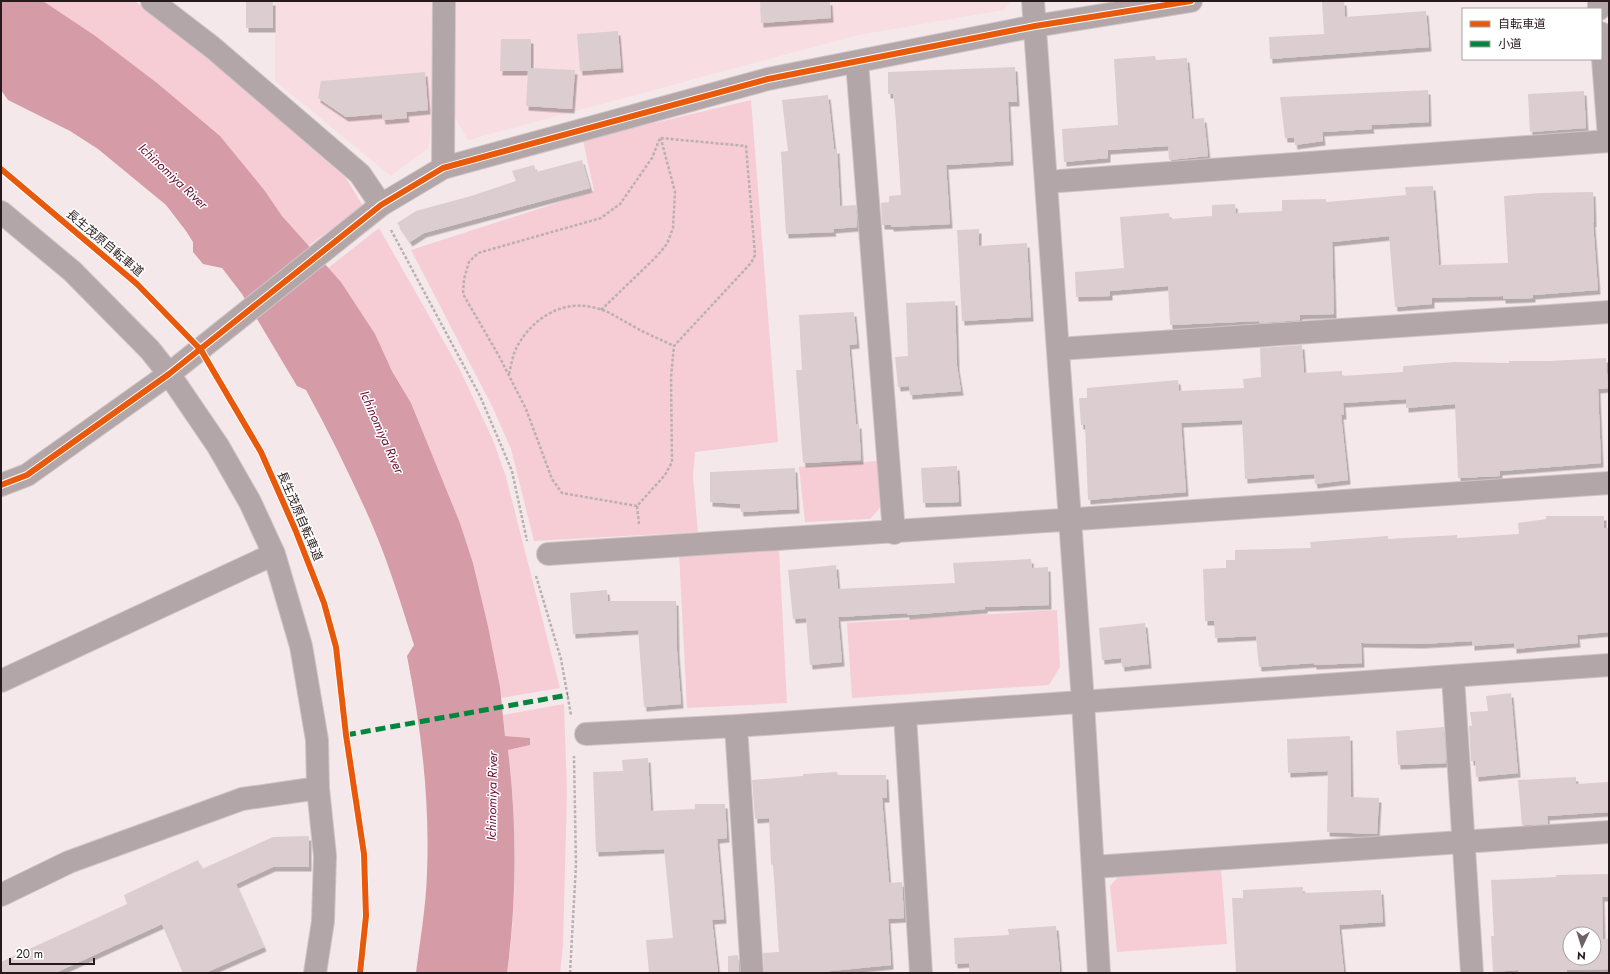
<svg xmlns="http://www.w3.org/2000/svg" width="1610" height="974" font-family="Jost,'Noto Sans JP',sans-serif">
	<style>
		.built { fill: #f8dde2 }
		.green { fill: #f6cdd5 }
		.water { fill: #d59ca8 }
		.building { fill: #dcced0; fill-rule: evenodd; filter: url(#shadow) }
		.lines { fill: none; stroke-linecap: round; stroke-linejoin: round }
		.minor-casing { stroke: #cfc4c6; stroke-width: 24 }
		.path { stroke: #baafb1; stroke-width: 2.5; stroke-dasharray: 3 2; stroke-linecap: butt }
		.minor { stroke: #b3a6a8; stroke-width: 22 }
		.quiet { stroke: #00873e; stroke-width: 5; stroke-dasharray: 10 5; stroke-linecap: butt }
		.cycleway-casing { stroke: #fff; stroke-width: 8 }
		.cycleway { stroke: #e8590c; stroke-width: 6 }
		.labels { text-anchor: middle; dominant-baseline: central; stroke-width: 3; stroke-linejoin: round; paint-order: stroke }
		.street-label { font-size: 12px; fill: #27191c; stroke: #fff }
		.water-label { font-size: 13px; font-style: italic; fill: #68092d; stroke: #fff }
	</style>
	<defs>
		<filter id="shadow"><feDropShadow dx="2.5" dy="4.5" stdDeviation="0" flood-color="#0004"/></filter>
	</defs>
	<rect width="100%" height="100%" fill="#f5e8ea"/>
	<!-- built -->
	<path class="built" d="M 275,1 L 435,1 L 434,107 L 428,148 L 391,176 L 275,81 Z
		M 454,1 L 1011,1 L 1004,10 L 858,35 L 468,140 L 453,114 Z"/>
	<!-- green -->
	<path class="green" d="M 43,1 L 135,1 L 200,51 L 346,178 L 363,206 L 308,246 L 282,216 L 265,191 L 94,35 Z
		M 751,100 L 778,442 L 695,452 L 693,476 L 698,532 L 534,541 L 511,449 L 492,406 L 411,250 L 594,191 L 583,140 Z
		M 379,228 L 460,370 L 493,440 L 506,477 L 560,688 L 501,698 L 488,626 L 473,563 L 460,523 L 411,403 L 341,282 L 328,268 Z
		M 878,461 L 880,508 L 870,519 L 805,522 L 799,467 Z
		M 779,549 L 787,703 L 687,708 L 679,553 Z
		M 1057,610 L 1060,667 L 1049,685 L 852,698 L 847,623 Z
		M 564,704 L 567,792 L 563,946 L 560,973 L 507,973 C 518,898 517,825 508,750 L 530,745 L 530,738 L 505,736 L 503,715 Z
		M 1221,869 L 1227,944 L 1117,952 L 1110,886 L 1121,874 Z"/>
	<!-- water -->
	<path class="water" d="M 1,1 L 43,1 L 94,35 L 157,83 L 220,136 L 265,191 L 282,216 L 341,282 L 375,334 L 392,371 L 411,403 L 460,523 L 473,563 L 488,626 L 500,687 L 505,736 L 530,738 L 530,745 L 508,750 C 517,825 517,899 507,973 L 416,973 C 420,940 426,907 427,873 C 430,800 421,727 407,656 L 414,645 C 400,600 386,555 367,513 C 348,471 328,430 306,390 L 297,386 L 242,294 L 222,268 L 203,264 L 193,252 L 193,242 L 186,231 L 166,205 L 98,149 L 70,131 L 8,100 L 1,90 Z"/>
	<!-- building -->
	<path class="building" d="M 246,1 L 273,1 L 273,28 L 246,28 Z
		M 760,1 L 830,1 L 831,18 L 761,23 Z
		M 1322,1 L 1344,1 L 1345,17 L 1426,11 L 1429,47 L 1270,59 L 1269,37 L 1324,34 Z
		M 618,31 L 621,68 L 580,71 L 577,34 Z
		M 501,39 L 531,39 L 531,68 L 575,70 L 572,109 L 526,106 L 528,71 L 500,71 Z
		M 1155,56 L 1156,60 L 1187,58 L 1192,119 L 1204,118 L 1208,156 L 1169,160 L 1168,146 L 1108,150 L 1108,158 L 1064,162 L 1062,129 L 1118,125 L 1114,59 Z
		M 1015,67 L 1017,102 L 1008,102 L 1011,161 L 946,165 L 950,224 L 891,227 L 891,225 L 882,225 L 881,203 L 889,202 L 889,196 L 901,195 L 895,109 L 893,94 L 888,94 L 888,72 Z
		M 425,72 L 428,110 L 406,112 L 407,118 L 383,120 L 382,114 L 346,117 L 318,98 L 321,81 Z
		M 1428,90 L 1429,122 L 1371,125 L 1372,129 L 1322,132 L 1323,141 L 1295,145 L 1294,138 L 1285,138 L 1280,97 Z
		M 1584,91 L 1586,128 L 1530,132 L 1528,94 Z
		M 828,95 L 834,149 L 837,149 L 840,206 L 856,205 L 857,227 L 833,229 L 834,232 L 786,234 L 781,152 L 788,151 L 782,100 Z
		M 582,160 L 590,188 L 424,233 L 410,242 L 397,223 L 416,211 L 471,196 L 516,181 L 512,171 L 534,165 L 536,172 Z
		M 1433,186 L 1439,265 L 1508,263 L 1504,196 L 1540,193 L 1593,192 L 1594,222 L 1593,223 L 1598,290 L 1533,295 L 1533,298 L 1503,299 L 1503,296 L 1432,298 L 1432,304 L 1395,307 L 1389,236 L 1332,242 L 1334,314 L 1300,315 L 1300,320 L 1259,323 L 1259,321 L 1170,325 L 1168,286 L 1110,291 L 1110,296 L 1076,297 L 1075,272 L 1124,268 L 1120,217 L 1169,213 L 1170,219 L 1212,216 L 1212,205 L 1235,204 L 1236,213 L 1282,211 L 1282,200 L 1326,199 L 1326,202 L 1406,195 L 1405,187 Z
		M 979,229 L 979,246 L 1027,243 L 1031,317 L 962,321 L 957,230 Z
		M 955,301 L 957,366 L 961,391 L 910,395 L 909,386 L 898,387 L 895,357 L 908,356 L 906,303 Z
		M 854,312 L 857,344 L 849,345 L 856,424 L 859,424 L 861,460 L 803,463 L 796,370 L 802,370 L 799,315 Z
		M 1302,345 L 1304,373 L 1342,371 L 1342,376 L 1403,372 L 1403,366 L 1455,362 L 1509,363 L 1509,361 L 1550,361 L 1606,358 L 1608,388 L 1598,389 L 1601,463 L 1500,471 L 1500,476 L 1458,478 L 1455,404 L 1406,408 L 1406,399 L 1343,403 L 1344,415 L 1341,415 L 1348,480 L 1315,484 L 1314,474 L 1245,479 L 1242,420 L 1181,423 L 1186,492 L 1088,500 L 1085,425 L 1081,425 L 1079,398 L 1087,398 L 1087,388 L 1178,380 L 1179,391 L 1244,388 L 1243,379 L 1261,377 L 1260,348 Z
		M 957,466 L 959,502 L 923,503 L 921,468 Z
		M 795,468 L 797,509 L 741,512 L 740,504 L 710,502 L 710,472 Z
		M 1546,516 L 1604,516 L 1604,528 L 1609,528 L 1609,632 L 1577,635 L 1578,643 L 1514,649 L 1514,643 L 1472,646 L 1472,641 L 1421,644 L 1361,643 L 1362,663 L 1314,665 L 1314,663 L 1259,667 L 1256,636 L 1215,638 L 1214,621 L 1205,621 L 1203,569 L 1226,568 L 1226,560 L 1235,560 L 1235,550 L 1311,548 L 1310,542 L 1388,536 L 1388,539 L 1457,535 L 1457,538 L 1519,534 L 1518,523 L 1546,519 Z
		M 1031,559 L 1032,568 L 1048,567 L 1049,605 L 985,607 L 985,609 L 907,615 L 907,613 L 838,617 L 842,662 L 810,665 L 806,618 L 793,619 L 788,570 L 836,565 L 838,589 L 915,585 L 955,583 L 953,563 Z
		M 607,590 L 608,601 L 676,601 L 677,651 L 681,704 L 644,707 L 638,630 L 573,634 L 570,593 Z
		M 1145,623 L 1149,664 L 1122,667 L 1121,658 L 1102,660 L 1099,628 Z
		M 1511,693 L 1518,773 L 1476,777 L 1475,761 L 1471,761 L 1469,726 L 1472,726 L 1470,712 L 1488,711 L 1486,696 Z
		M 1444,727 L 1446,763 L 1398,765 L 1396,731 Z
		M 1350,736 L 1351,797 L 1379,798 L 1377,834 L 1327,832 L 1328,771 L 1288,773 L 1287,739 Z
		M 648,758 L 651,811 L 695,809 L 695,804 L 725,804 L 727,838 L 717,839 L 724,919 L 712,920 L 718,973 L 649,973 L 646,940 L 673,938 L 664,849 L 596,852 L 593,772 L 623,771 L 622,760 Z
		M 837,772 L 838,775 L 886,775 L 887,798 L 882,798 L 889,883 L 902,882 L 904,918 L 888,919 L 891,965 L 811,973 L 764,973 L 763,953 L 779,952 L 773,864 L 771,865 L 769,818 L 755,819 L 752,780 L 803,776 L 803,774 Z
		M 1576,777 L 1576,784 L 1609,782 L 1609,812 L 1547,816 L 1548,824 L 1522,825 L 1518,780 Z
		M 309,836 L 309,867 L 273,867 L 236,884 L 264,947 L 205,973 L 183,973 L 162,924 L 55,973 L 1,973 L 1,962 L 127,904 L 124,895 L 198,860 L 202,869 L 273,837 Z
		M 1609,874 L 1609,897 L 1602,897 L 1603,939 L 1609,939 L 1609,969 L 1567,970 L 1567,973 L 1518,973 L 1518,970 L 1493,972 L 1491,936 L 1494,936 L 1491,880 L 1556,877 L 1556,875 ZM 1570,934 L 1594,934 L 1594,958 L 1570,958 Z
		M 1303,887 L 1303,893 L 1381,890 L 1383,922 L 1339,925 L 1344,973 L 1236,973 L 1232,898 L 1243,898 L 1243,890 Z
		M 1056,926 L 1060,973 L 969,973 L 969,963 L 955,964 L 954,938 L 1009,935 L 1008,929 Z
		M 738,955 L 739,973 L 728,973 L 728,956 Z"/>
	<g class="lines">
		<!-- minor casing -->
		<g class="minor-casing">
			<path id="minor" d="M 152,1 L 212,47 L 360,174 L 381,205
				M 1033,1 L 1083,702 L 1099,973
				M 1599,1 L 1599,9
				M 1601,33 L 1609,138
				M 857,62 L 894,533
				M 443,168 L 444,1
				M 1046,182 L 1609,141
				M 1,212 L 72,271 L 150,350 L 169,374 L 218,446 L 250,502 L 274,554 L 301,646 L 317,740 L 318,788 L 325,856 L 323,921 L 315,973
				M 1058,349 L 1609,312
				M 1,485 L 27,475 L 169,374 L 381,205 L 443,168 L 768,79 L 1035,26 L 1191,1
				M 548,554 C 902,532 1255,506 1609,483
				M 1453,677 L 1472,973
				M 1,681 L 274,554
				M 905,715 L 921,973
				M 736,726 L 752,973
				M 586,734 L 736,726 L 1609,665
				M 1093,867 L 1609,832
				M 1,895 L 69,862 L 242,799 L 318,788"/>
		</g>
		<!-- path -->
		<path class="path" d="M 391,230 L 480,396 L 512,471 L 527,541
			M 601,310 L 657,256 L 667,244 L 673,228 L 675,192 L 661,139
			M 509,374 C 511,367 512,358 515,351 C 528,322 559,300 591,307 C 607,309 619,319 633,326 C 646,334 660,339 674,346
			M 637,506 L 562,493 L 552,479 L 526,409 L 499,356 L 463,294 L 464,279 L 469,262 L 478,253 L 601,218 L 620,204 L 652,158 L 660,138
			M 639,524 L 637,506 L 665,475 L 672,462 L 671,377 L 674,346 L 751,263 L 755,255 L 746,146 L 660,138
			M 536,576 L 561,659 L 571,715
			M 570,973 L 576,865 L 574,756"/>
		<!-- minor -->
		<use href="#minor" class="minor"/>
		<!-- quiet -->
		<path class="quiet" d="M 346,735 L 568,695"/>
		<!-- cycleway casing -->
		<g class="cycleway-casing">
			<path id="cycleway" d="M 1,169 L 137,284 L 201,350 L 261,452 L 295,529 L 324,603 L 336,647 L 346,735 L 364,854 L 366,916 L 360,973
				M 1,485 L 27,475 L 169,374 L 381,205 L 443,168 L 768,79 L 1035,26 L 1191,1"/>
		</g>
		<!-- cycleway -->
		<use href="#cycleway" class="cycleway"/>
	</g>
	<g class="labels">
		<!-- street labels -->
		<g class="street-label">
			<text transform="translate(105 243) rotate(40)">長生茂原自転車道</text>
			<text transform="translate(300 516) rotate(67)">長生茂原自転車道</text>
		</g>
		<!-- water labels -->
		<g class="water-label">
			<text transform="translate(173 176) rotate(43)">Ichinomiya River</text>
			<text transform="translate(382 432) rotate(66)">Ichinomiya River</text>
			<text transform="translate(492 796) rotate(-89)">Ichinomiya River</text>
		</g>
	</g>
	<!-- border -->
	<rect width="1610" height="974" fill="none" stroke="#27191c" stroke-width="4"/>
	<!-- legend -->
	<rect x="1462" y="8" width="140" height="52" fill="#ffffff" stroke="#a9a3a4"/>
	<rect x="1470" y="21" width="20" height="6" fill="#e8590c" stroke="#a9a3a4"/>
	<text x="1498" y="28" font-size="12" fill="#27191c">自転車道</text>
	<rect x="1470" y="41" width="20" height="6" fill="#00873e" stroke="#a9a3a4"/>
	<text x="1498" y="48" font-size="12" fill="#27191c">小道</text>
	<!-- north arrow -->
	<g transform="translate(1582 946) rotate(184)"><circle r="19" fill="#ffffff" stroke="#a9a3a4"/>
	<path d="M0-3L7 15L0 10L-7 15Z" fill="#6f6164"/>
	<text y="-6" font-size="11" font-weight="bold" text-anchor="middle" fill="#27191c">N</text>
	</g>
	<!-- scale -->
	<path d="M10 958v6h84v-6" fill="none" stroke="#27191c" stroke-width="2"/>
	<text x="16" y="958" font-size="12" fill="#27191c" stroke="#ffffff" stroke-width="3" paint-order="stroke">20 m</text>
</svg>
